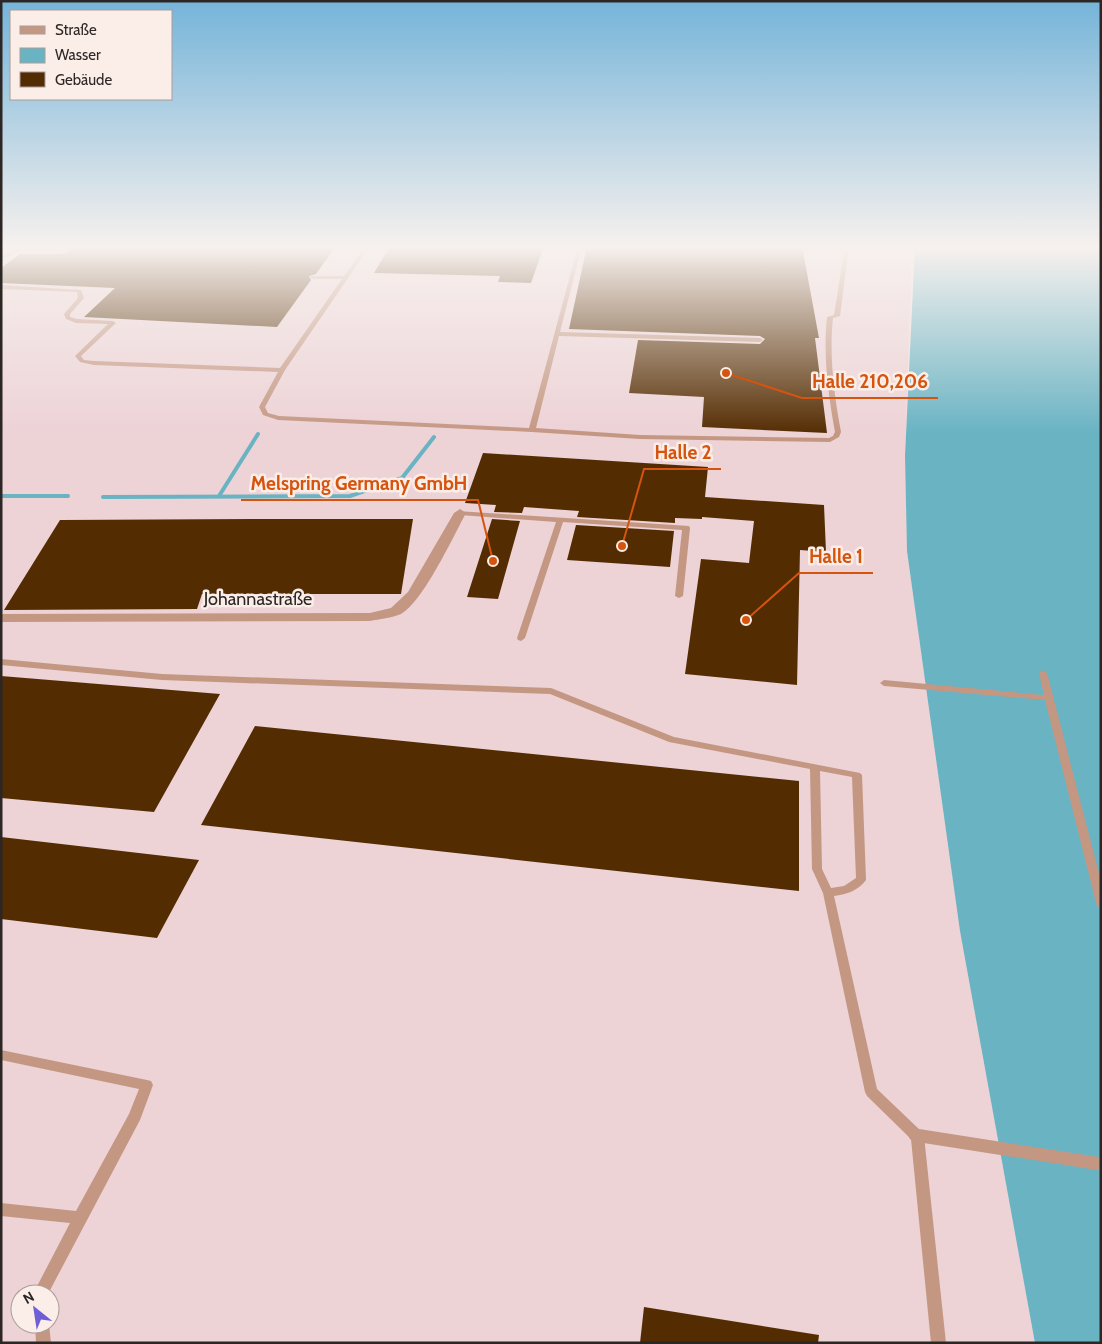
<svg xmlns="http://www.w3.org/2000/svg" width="1102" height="1344" font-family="Cabin,sans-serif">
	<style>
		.industrial { fill: #edd2d6; fill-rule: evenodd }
		.water { fill: #69b3c3 }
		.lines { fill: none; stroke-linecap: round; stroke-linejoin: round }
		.stream { stroke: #69b3c3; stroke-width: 4 }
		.building { fill: #542c02 }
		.lane { fill: #c49783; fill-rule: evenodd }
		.street { fill: #c49783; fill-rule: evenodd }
		.lane-bridge { stroke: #c49783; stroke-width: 13 }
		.labels { text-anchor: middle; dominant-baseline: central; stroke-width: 5; stroke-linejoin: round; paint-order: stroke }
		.street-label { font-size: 18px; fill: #2c2725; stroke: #fbede7 }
		.leader { fill: none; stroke: #d5540e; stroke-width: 2 }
		.callout-dot { fill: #d5540e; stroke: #fbede7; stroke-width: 2 }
		.callout-label { font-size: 19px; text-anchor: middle; font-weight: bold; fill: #d5540e; stroke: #fbede7; stroke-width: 5; stroke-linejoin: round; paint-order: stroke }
	</style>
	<rect width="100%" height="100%" fill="#eee0da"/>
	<!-- industrial -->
	<path class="industrial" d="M 1,246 L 912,246 L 905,456 L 907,551 L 960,931 L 1035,1343 L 1,1343 ZM 20,1294 L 50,1294 L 50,1324 L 20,1324 Z"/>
	<!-- water -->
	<path class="water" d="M 915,246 L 1101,246 L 1101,1343 L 1035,1343 L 960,931 L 907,551 L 905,456 Z"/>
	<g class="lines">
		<!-- stream -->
		<path class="stream" d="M 1,496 L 68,496
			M 219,496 L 258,434
			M 103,497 L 350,496 L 402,478 L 434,437"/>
	</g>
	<!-- building -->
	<path class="building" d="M 75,246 L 336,246 L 316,274 L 309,276 L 311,280 L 277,327 L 84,317 L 115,288 L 1,283 L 1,268 L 20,254 L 65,254 Z
		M 390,246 L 544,246 L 531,283 L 498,282 L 500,276 L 374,273 Z
		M 587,246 L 802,246 L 819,338 L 815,338 L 827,433 L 702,427 L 704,397 L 629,393 L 638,340 L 760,344 L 765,339 L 760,336 L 569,329 Z
		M 483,453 L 708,467 L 705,497 L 824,505 L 826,552 L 800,550 L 797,685 L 685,674 L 701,559 L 749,563 L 754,521 L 702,517 L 702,519 L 675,518 L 675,523 L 577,517 L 579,511 L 524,507 L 522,513 L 494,512 L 496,505 L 465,503 Z
		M 253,519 L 413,519 L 401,594 L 202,594 L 197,609 L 4,610 L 60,520 Z
		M 492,519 L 520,521 L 498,599 L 467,597 Z
		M 576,525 L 674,531 L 670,567 L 567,560 Z
		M 1,676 L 220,694 L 154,812 L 1,798 Z
		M 255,726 L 799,781 L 799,891 L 201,825 Z
		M 1,837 L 199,860 L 157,938 L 1,919 Z
		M 644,1307 L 819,1335 L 818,1343 L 640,1343 Z"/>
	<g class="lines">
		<!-- lane -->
		<path class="lane" d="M 50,246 L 62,246 L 52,249 L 22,251 L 1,259 L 1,256 L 22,249 Z
			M 366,246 L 370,246 L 285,370 L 265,407 L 268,413 L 279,416 L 529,428 L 578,246 L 582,246 L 560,332 L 760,338 L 763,340 L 760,342 L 559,336 L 536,428 L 640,435 L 829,438 L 833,436 L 835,432 C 828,393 823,356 827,317 L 834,315 L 845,246 L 849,246 L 840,316 L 833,318 C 829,357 834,394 841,432 L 839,437 L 830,442 L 640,439 L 532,432 L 278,420 L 263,415 L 259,407 L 278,372 L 94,365 L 80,362 L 75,356 L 76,355 L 108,324 L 76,323 L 66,319 L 64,314 L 78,298 L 77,292 L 1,289 L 1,285 L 81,290 L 84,298 L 70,314 L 70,317 L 77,319 L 113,321 L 116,323 L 81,356 L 84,360 L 94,361 L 280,368 L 342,279 L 313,279 L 310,277 L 311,276 L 344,276 Z
			M 457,511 L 689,526 L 690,528 L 683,596 L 679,598 L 675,596 L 682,530 L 563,522 L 525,638 L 521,641 L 518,640 L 517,638 L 556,522 L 460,515 L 457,515 Z
			M 1,659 L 162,674 L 551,688 L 674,737 L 860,773 L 862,775 L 866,880 C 858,891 847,894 834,896 L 877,1089 L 922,1132 L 924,1136 L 946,1343 L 931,1343 L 911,1139 L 867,1096 L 865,1092 L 823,893 L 812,869 L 810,769 L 669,742 L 550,694 L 162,680 L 1,665 ZM 820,771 L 852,777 L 856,878 L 844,886 L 831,888 L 822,869 Z
			M 1043,670 L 1047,673 L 1101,881 L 1101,907 L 1097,906 L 1096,903 L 1045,700 L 884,686 L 880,683 L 884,680 L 1044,695 L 1039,673 Z
			M 1,1050 L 147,1080 L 151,1081 L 153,1085 L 140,1120 L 48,1294 L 33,1294 L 70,1223 L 1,1216 L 1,1203 L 76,1211 L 129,1114 L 139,1089 L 1,1060 Z
			M 35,1324 L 49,1324 L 51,1343 L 36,1343 Z"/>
		<!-- street -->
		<path class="street" d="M 460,509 L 466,513 C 453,537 423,602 401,614 C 392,618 379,619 370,621 L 1,622 L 1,614 L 370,613 L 391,608 L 408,592 L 454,513 Z"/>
		<!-- lane-bridge -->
		<path class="lane-bridge" d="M 915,1135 L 1101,1164"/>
	</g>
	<!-- sky -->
	<linearGradient id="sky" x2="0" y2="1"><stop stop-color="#75b4d9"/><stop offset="0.57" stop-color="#f7f1ee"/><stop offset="1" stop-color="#f7f1ee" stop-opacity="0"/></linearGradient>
	<rect width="1102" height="434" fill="url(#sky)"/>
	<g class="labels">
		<!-- street labels -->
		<g class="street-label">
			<text x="258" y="599">Johannastraße</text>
		</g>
	</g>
	<!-- callouts -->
	<path class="leader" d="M726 373L802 398H938M622 546L644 469H721M493 561L478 500H241M746 620L799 573H873"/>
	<g class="callout-dot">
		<circle cx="726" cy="373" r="5"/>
		<circle cx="622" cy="546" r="5"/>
		<circle cx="493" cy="561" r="5"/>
		<circle cx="746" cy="620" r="5"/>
	</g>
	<g class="callout-label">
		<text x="870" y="388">Halle 210,206</text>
		<text x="683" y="459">Halle 2</text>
		<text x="359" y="490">Melspring Germany GmbH</text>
		<text x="836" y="563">Halle 1</text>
	</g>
	<!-- border -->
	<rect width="1102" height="1344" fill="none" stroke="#2c2725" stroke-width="5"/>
	<!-- legend -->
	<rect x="10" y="10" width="162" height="90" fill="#fbede7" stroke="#a89e99"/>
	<rect x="20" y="26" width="25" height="8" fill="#c49783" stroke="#a89e99"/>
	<text x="55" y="35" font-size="15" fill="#2c2725">Straße</text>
	<rect x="20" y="48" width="25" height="15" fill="#69b3c3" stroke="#a89e99"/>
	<text x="55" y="60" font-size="15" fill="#2c2725">Wasser</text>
	<rect x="20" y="72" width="25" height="15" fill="#542c02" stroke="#a89e99"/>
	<text x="55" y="85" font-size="15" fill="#2c2725">Gebäude</text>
	<!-- north arrow -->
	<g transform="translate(35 1309) rotate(330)"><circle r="24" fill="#fbede7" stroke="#a89e99"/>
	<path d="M0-4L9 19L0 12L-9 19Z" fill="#6e5fd9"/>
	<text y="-8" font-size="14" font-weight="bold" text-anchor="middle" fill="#2c2725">N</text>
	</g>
</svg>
